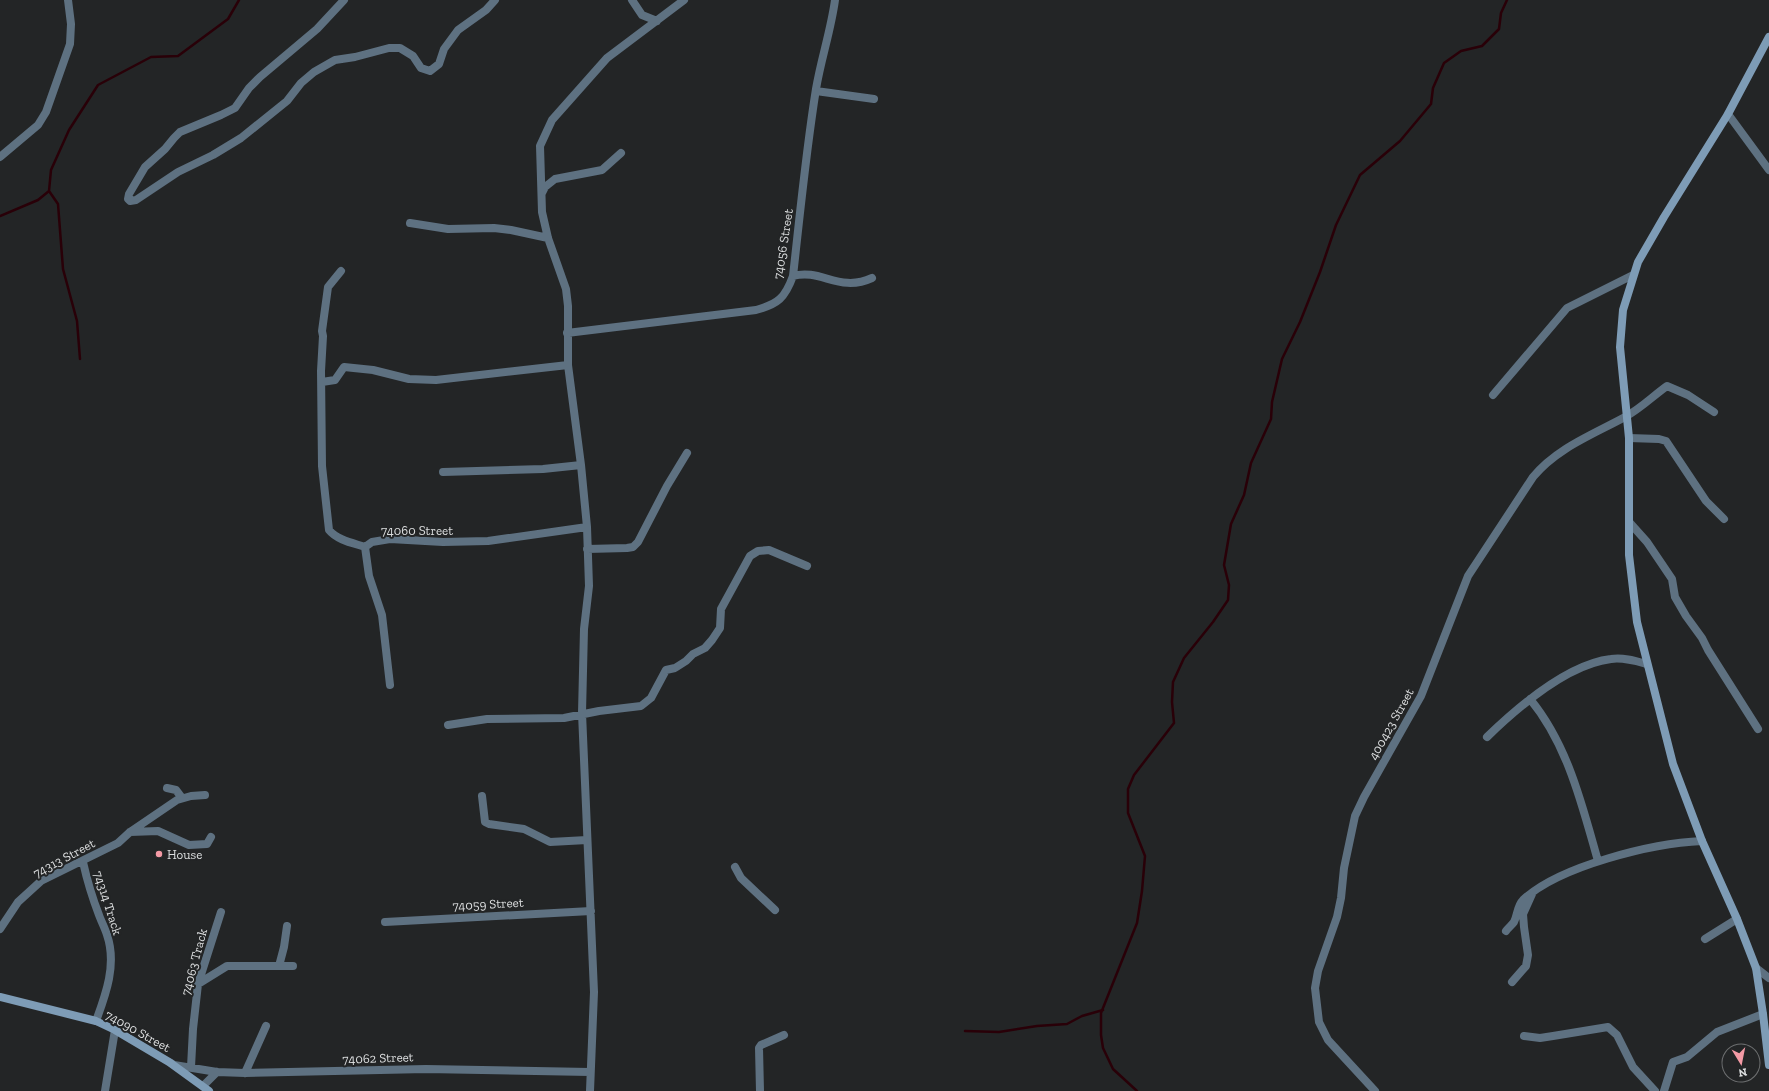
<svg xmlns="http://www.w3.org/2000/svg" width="1769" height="1091" font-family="'Zilla Slab',serif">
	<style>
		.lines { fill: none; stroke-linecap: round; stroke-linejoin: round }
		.stream { stroke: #290008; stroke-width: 2.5 }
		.street { stroke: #5e7181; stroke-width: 8 }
		.secondary { stroke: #7e9cb6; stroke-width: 8 }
		.poi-dot { fill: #f49aa5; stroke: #232526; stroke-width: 1.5 }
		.labels { text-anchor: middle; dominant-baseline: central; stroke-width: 4; stroke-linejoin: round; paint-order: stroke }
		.street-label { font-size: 13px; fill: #dcdedf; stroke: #232526 }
		.poi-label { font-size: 13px; fill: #dcdedf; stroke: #232526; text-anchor: start }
	</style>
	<rect width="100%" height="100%" fill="#232526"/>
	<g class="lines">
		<!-- stream -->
		<path class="stream" d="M 49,191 L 58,204 L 63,269 L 77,321 L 80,359
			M 0,216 L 38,200 L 49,191 L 51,170 L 69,130 L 98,85 L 151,57 L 178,56 L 228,19 L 239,0
			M 965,1031 L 999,1032 L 1037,1026 L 1067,1024 L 1082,1016 L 1103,1010
			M 1137,1091 L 1113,1069 L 1103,1048 L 1101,1035 L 1101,1013 L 1137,923 L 1142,891 L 1145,856 L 1128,813 L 1128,789 L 1134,775 L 1174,723 L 1172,702 L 1173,682 L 1184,658 L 1213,622 L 1228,600 L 1229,585 L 1224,565 L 1231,524 L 1244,495 L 1251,463 L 1271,419 L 1272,402 L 1282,359 L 1300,322 L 1320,272 L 1336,225 L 1360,175 L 1400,141 L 1431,104 L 1433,88 L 1444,63 L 1461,51 L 1482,46 L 1499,29 L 1501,13 L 1507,0"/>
		<!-- street -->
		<path class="street" d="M 344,0 L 317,29 L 260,77 L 249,88 L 235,108 L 221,115 L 180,132 L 174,138 L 165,149 L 145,167 L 129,194 L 128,199 L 130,201 L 136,200 L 178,172 L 213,155 L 241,138 L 287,101 L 301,83 L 314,72 L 335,60 L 355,57 L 389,48 L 400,48 L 413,56 L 421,68 L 430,71 L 439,64 L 444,49 L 458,30 L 486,10 L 495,0
			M 632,0 L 642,15 L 657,21
			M 816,91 L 874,99
			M 1728,114 L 1769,170
			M 0,157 L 38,125 L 46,112 L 70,44 L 71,24 L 68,0
			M 542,193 L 545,187 L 555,179 L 602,170 L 621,153
			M 410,223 L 448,229 L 494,228 L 511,230 L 548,238
			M 341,271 L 328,287 L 322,331 L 323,336 L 321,371 L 322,466 L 329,530 C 337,540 353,543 365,547
			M 793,276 C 821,268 839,293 872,278
			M 567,333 L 756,310 C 778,304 785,298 793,276 C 800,214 806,151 816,89 C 821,59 831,30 835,0
			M 322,382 L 335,380 L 344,367 L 373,370 L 409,379 L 436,380 L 568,365
			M 1493,395 L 1567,308 L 1633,275
			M 1629,438 L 1659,439 L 1666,441 L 1706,501 L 1724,519
			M 443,472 L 543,469 L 581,465
			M 1630,523 L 1647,542 L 1672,579 L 1675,597 L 1686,616 L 1702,638 L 1708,650 L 1758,729
			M 365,547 L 372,542 L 390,539 L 443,542 L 488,541 L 587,527
			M 365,547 L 369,576 L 382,615 L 390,685
			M 587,549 L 627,548 L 633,547 L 638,542 L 667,486 L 687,453
			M 1530,699 C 1568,745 1582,805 1598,861
			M 448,725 L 487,719 L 564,718 L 599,711 L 641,706 L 651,698 L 666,670 L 675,668 L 686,661 L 693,654 L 705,648 L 712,640 L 720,628 L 721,609 L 750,556 L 758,551 L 769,550 L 807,566
			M 1487,737 C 1517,708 1568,664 1611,659 C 1623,657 1636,661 1647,664
			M 167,788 L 176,790 L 182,798
			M 482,796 L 485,822 L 489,824 L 524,829 L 550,842 L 587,840
			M 130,832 L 158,831 L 189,845 L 207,844 L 211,837
			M 83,862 C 87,880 92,897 99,915 C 101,921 105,928 107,935 C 117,964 106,994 96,1021
			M 735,867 L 741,878 L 775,910
			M 385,922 L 591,911
			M 0,929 L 18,902 L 41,881 L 118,843 L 130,832 L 177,800 L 191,796 L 205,795
			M 1506,931 C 1508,928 1512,925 1514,922 C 1518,914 1517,906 1523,900 C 1559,866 1653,843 1702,841
			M 1705,939 L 1737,919
			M 279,966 L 284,947 L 287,926
			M 1756,968 L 1769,978
			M 1512,982 L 1526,966 L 1528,955 L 1524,927 L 1523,914 L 1532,894
			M 198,984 L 227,966 L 293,966
			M 1524,1036 L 1540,1038 L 1553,1036 L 1608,1027 L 1617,1035 L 1633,1067 L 1655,1091
			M 171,1063 L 174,1065 L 217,1072 L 245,1073 L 426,1069 L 590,1072
			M 191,1067 L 193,1029 L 198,984 L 221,912
			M 245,1073 L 266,1026
			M 203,1086 L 217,1072
			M 105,1091 L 115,1030
			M 590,1091 L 594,992 L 582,713 L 584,629 L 589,586 L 587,527 L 581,465 L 568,365 L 568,306 L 566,289 L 548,238 L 542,212 L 540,146 L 552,120 L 607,58 L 684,0
			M 760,1091 L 759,1048 L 761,1045 L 784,1035
			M 1375,1091 L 1328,1040 L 1319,1022 L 1315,988 L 1318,971 L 1337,917 L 1341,898 L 1344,868 L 1355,816 L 1364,797 L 1421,696 L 1468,576 L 1533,477 C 1557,448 1592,435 1625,417 C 1640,409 1653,396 1667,386 L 1688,395 L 1714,412
			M 1664,1091 L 1673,1062 L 1687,1057 L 1717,1032 L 1763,1014"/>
		<!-- secondary -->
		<path class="secondary" d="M 1769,37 L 1728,114 L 1664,217 L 1638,262 L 1623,310 L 1620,347 L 1629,438 L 1629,555 L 1637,622 L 1673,764 L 1702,841 L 1737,919 L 1756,968 L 1763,1014 L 1769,1065
			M 0,997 L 96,1021 L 115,1030 L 169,1062 L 209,1091"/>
	</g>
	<!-- markers -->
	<circle class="poi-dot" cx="159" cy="854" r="4"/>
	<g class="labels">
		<!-- street labels -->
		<g class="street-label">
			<text transform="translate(783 244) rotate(-81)">74056 Street</text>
			<text x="417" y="530">74060 Street</text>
			<text transform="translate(1391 724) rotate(-61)">400423 Street</text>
			<text transform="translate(64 858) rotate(-28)">74313 Street</text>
			<text transform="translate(108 903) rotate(72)">74314 Track</text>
			<text transform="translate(488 904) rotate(-3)">74059 Street</text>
			<text transform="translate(194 962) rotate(-75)">74063 Track</text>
			<text transform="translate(138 1031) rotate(29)">74090 Street</text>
			<text transform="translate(378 1058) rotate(-2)">74062 Street</text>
		</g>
		<!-- poi labels -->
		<g class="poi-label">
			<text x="167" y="854">House</text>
		</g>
	</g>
	<!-- north arrow -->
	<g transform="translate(1741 1063) rotate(170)"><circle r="19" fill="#232526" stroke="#6d6f70"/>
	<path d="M0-3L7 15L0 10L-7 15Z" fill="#f49aa5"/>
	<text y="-6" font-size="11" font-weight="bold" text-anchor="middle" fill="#dcdedf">N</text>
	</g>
</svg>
